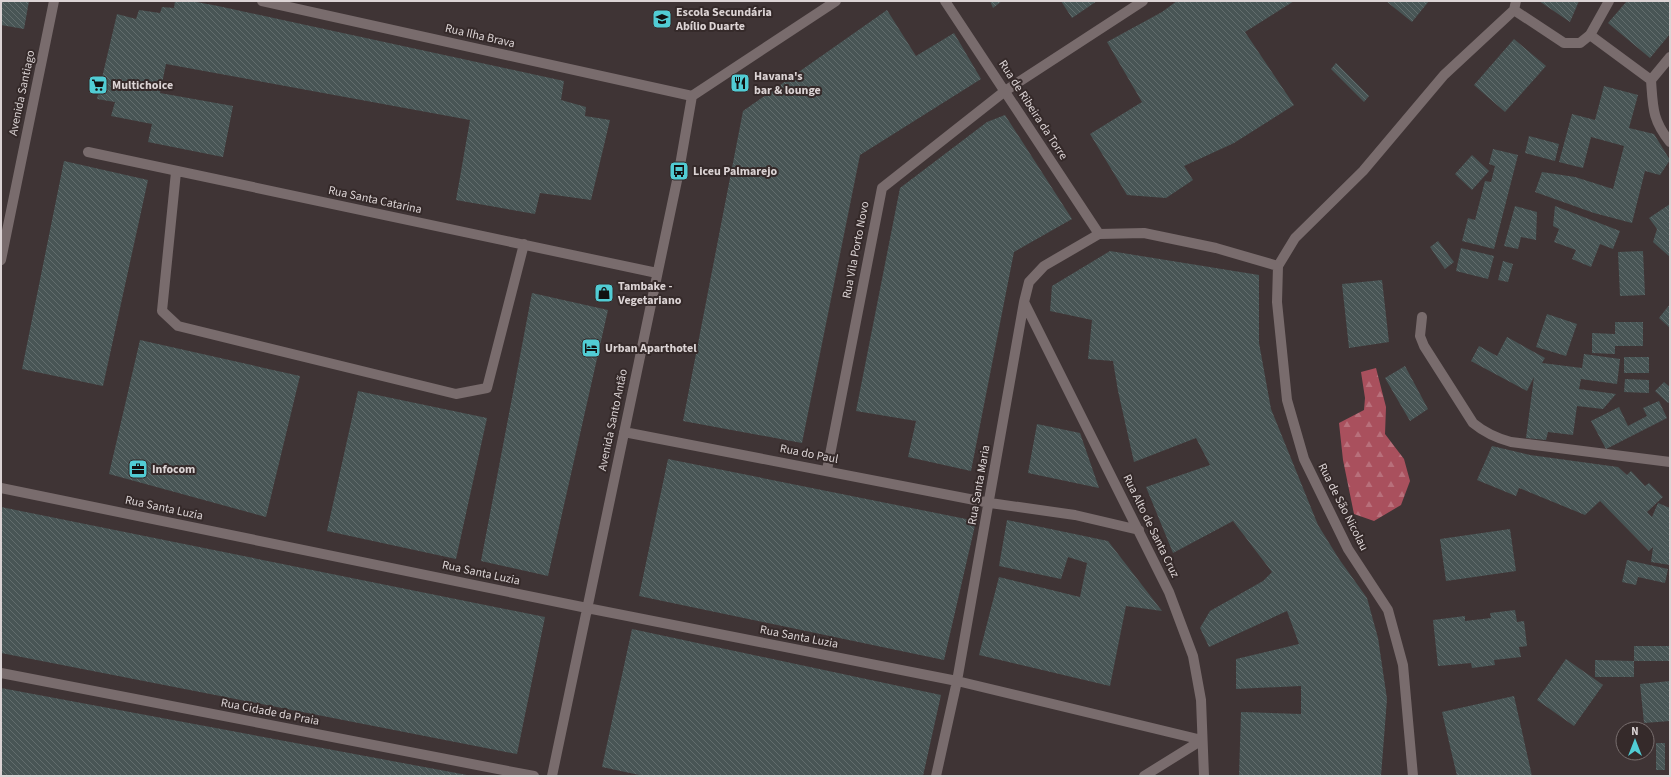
<svg xmlns="http://www.w3.org/2000/svg" width="1671" height="777" font-family="'Source Sans 3',sans-serif">
	<style>
		.forest { fill: url(#forest-firs) }
		.building { fill: url(#building-back-hatch) }
		.lines { fill: none; stroke-linecap: round; stroke-linejoin: round }
		.service { stroke: #796c6d; stroke-width: 10 }
		.minor { stroke: #796c6d; stroke-width: 10 }
		.tertiary { stroke: #796c6d; stroke-width: 10 }
		.labels { text-anchor: middle; dominant-baseline: central; stroke-width: 4; stroke-linejoin: round; paint-order: stroke }
		.poi-label { font-size: 12px; font-weight: bold; fill: #dcd4d5; stroke: #352a2a; text-anchor: start }
		.street-label { font-size: 12px; fill: #dcd4d5; stroke: #352a2a }
	</style>
	<defs>
		<pattern id="forest-firs" width="22" height="20" patternUnits="userSpaceOnUse"><rect width="22" height="20" fill="#a9505d"/><path d="M5 1l3.5 6h-7zM16 11l3.5 6h-7z" fill="#b8707b"/></pattern>
		<pattern id="building-back-hatch" width="6" height="6" patternUnits="userSpaceOnUse"><rect width="6" height="6" fill="#485555"/><path d="M-1 5l2 2M0 0l6 6M5-1l2 2" fill="none" stroke="#626d6d"/></pattern>
	</defs>
	<rect width="100%" height="100%" fill="#3f3435"/>
	<!-- forest -->
	<path class="forest" d="M 1376,368 L 1386,407 L 1385,434 L 1404,459 L 1410,481 L 1401,505 L 1374,521 L 1354,514 L 1343,460 L 1339,423 L 1364,410 L 1365,398 L 1361,372 Z"/>
	<!-- building -->
	<path class="building" d="M 1,1 L 29,1 L 24,29 L 1,25 Z
		M 175,1 L 191,1 L 218,6 L 564,81 L 561,100 L 586,107 L 585,116 L 610,120 L 591,200 L 540,193 L 535,214 L 456,200 L 470,120 L 166,64 L 160,93 L 233,106 L 223,157 L 148,142 L 152,124 L 111,116 L 115,102 L 97,99 L 117,14 L 136,19 L 139,10 L 160,13 L 162,7 L 174,8 Z
		M 990,1 L 1002,1 L 993,8 Z
		M 1061,1 L 1097,1 L 1072,18 Z
		M 1177,1 L 1294,1 L 1245,32 L 1294,105 L 1234,143 L 1184,166 L 1193,180 L 1166,198 L 1127,195 L 1090,134 L 1142,102 L 1107,42 L 1162,12 Z
		M 1386,1 L 1429,1 L 1412,22 Z
		M 1539,1 L 1579,1 L 1570,22 Z
		M 1627,1 L 1670,1 L 1670,34 L 1650,58 L 1608,23 Z
		M 887,10 L 916,56 L 954,33 L 981,79 L 860,155 L 802,443 L 683,421 L 743,111 Z
		M 1514,39 L 1546,66 L 1505,112 L 1474,85 Z
		M 1336,63 L 1369,96 L 1364,102 L 1331,69 Z
		M 1604,86 L 1638,95 L 1629,128 L 1654,134 L 1670,160 L 1660,175 L 1645,171 L 1632,223 L 1594,213 L 1535,192 L 1542,172 L 1575,177 L 1613,189 L 1624,146 L 1591,137 L 1583,168 L 1559,162 L 1572,114 L 1595,120 Z
		M 1005,115 L 1072,219 L 1014,252 L 971,471 L 908,457 L 916,421 L 856,411 L 900,188 L 987,122 Z
		M 1529,136 L 1559,144 L 1555,161 L 1525,153 Z
		M 1493,149 L 1518,155 L 1494,249 L 1462,241 L 1468,218 L 1475,220 L 1485,181 L 1491,182 L 1495,166 L 1489,164 Z
		M 1472,155 L 1489,171 L 1472,190 L 1455,174 Z
		M 64,161 L 148,180 L 103,386 L 22,369 Z
		M 1670,204 L 1670,257 L 1653,242 L 1657,229 L 1649,218 Z
		M 1515,206 L 1537,212 L 1536,240 L 1521,237 L 1518,249 L 1504,246 Z
		M 1555,206 L 1620,231 L 1613,249 L 1600,244 L 1591,267 L 1572,259 L 1576,250 L 1554,242 L 1559,229 L 1553,226 Z
		M 1438,241 L 1454,262 L 1445,269 L 1430,247 Z
		M 1461,248 L 1494,256 L 1488,279 L 1456,271 Z
		M 1110,251 L 1259,275 L 1259,343 L 1271,409 L 1318,525 L 1339,559 L 1367,598 L 1378,638 L 1387,699 L 1381,776 L 1239,776 L 1241,712 L 1301,714 L 1301,686 L 1236,689 L 1236,659 L 1299,644 L 1287,611 L 1209,647 L 1200,628 L 1210,611 L 1263,581 L 1272,572 L 1233,521 L 1173,553 L 1146,487 L 1210,465 L 1196,438 L 1134,462 L 1118,391 L 1113,361 L 1088,359 L 1092,320 L 1050,311 L 1052,286 Z
		M 1643,251 L 1645,295 L 1620,296 L 1618,252 Z
		M 1503,261 L 1513,264 L 1508,282 L 1498,280 Z
		M 1382,280 L 1389,342 L 1349,348 L 1342,284 Z
		M 532,293 L 608,310 L 548,576 L 481,561 Z
		M 1670,304 L 1670,328 L 1659,318 Z
		M 1547,314 L 1577,324 L 1566,356 L 1536,347 Z
		M 1615,322 L 1643,322 L 1643,346 L 1615,346 L 1615,354 L 1592,353 L 1592,333 L 1615,334 Z
		M 1507,337 L 1545,358 L 1542,363 L 1582,368 L 1584,354 L 1620,359 L 1617,384 L 1581,379 L 1579,389 L 1616,394 L 1603,409 L 1577,406 L 1573,435 L 1548,432 L 1546,440 L 1526,438 L 1534,377 L 1527,391 L 1471,361 L 1479,346 L 1497,356 Z
		M 140,340 L 300,376 L 266,517 L 109,474 Z
		M 1624,357 L 1649,357 L 1649,373 L 1624,373 Z
		M 1405,366 L 1428,409 L 1410,421 L 1385,378 Z
		M 1625,379 L 1649,380 L 1649,393 L 1624,392 Z
		M 1664,382 L 1670,387 L 1670,401 L 1668,403 L 1655,391 Z
		M 358,391 L 487,418 L 456,559 L 327,531 Z
		M 1659,401 L 1667,418 L 1606,449 L 1591,421 L 1619,407 L 1628,426 L 1647,416 L 1643,408 Z
		M 1037,424 L 1080,433 L 1099,488 L 1028,473 Z
		M 1492,446 L 1530,455 L 1618,467 L 1627,475 L 1631,471 L 1645,486 L 1649,483 L 1663,497 L 1647,512 L 1652,517 L 1658,503 L 1670,508 L 1670,565 L 1651,562 L 1653,547 L 1649,551 L 1600,501 L 1585,515 L 1519,488 L 1516,496 L 1477,480 Z
		M 668,459 L 976,521 L 944,660 L 639,596 Z
		M 1,507 L 545,617 L 517,754 L 1,653 Z
		M 1007,520 L 1108,541 L 1162,611 L 1126,606 L 1110,686 L 979,655 L 999,577 L 1080,597 L 1087,563 L 1068,557 L 1061,579 L 999,566 Z
		M 1510,529 L 1516,571 L 1446,581 L 1440,539 Z
		M 1627,560 L 1668,569 L 1665,583 L 1638,577 L 1636,585 L 1622,582 Z
		M 1515,610 L 1517,622 L 1524,621 L 1527,646 L 1519,647 L 1521,657 L 1494,660 L 1495,665 L 1472,668 L 1471,663 L 1438,666 L 1433,620 L 1465,616 L 1465,621 L 1491,618 L 1490,613 Z
		M 632,629 L 941,695 L 923,776 L 644,776 L 602,767 Z
		M 1634,646 L 1670,646 L 1670,661 L 1634,661 L 1634,677 L 1595,677 L 1595,660 L 1634,661 Z
		M 1566,659 L 1603,685 L 1574,726 L 1537,700 Z
		M 1670,681 L 1670,721 L 1644,723 L 1640,684 Z
		M 1,688 L 467,775 L 467,776 L 1,776 Z
		M 1514,696 L 1532,776 L 1457,776 L 1442,712 Z
		M 1656,743 L 1665,743 L 1665,770 L 1656,770 Z"/>
	<g class="lines">
		<!-- service -->
		<path class="service" d="M 1590,35 L 1651,80
			M 1670,57 L 1651,80 C 1653,107 1652,120 1670,142
			M 1422,317 L 1420,336 L 1424,346 L 1473,423 C 1485,433 1496,438 1511,442 L 1670,462"/>
		<!-- minor -->
		<path class="minor" d="M 262,1 L 692,96
			M 945,1 L 1099,234
			M 1514,10 L 1564,43 L 1580,43 L 1590,35 L 1609,1
			M 88,152 L 657,273
			M 176,172 L 162,311 L 178,326 L 456,394 L 487,388 L 524,244
			M 1024,302 L 1169,592 L 1193,656 L 1201,700 L 1204,776
			M 624,432 L 990,503 L 1075,515 L 1139,530
			M 827,470 L 882,188 L 1005,91 L 1143,1
			M 1,488 L 587,608 L 957,681 L 1202,740
			M 1,673 L 534,776
			M 552,776 L 679,171 L 692,96 L 836,1
			M 936,776 L 957,681 L 1024,302 L 1029,282 L 1044,266 L 1099,234 L 1144,233 L 1216,248 L 1278,266
			M 1144,776 L 1202,740
			M 1413,776 L 1403,665 L 1388,610 L 1348,549 L 1304,459 L 1287,400 L 1277,302 L 1278,266 L 1295,238 L 1363,171 L 1444,75 L 1514,10 L 1516,1"/>
		<!-- tertiary -->
		<path class="tertiary" d="M 1,260 L 54,1"/>
	</g>
	<!-- icons -->
	<defs>
		<g id="school-square" transform="scale(1)"><rect x="-9" y="-9" width="18" height="18" rx="4" fill="#51ccd4" stroke="#352a2a"/><path d="M0-5L7-2L0 1L-7-2ZM-4 1L0 2.5L4 1V4Q0 6-4 4Z" fill="#111"/></g>
		<g id="restaurant-square" transform="scale(1)"><rect x="-9" y="-9" width="18" height="18" rx="4" fill="#51ccd4" stroke="#352a2a"/><path d="M-5-6h1v4h1v-4h1v4h1v-4h1v5L-1.5 .5V6h-2V.5L-5-1ZM5-6V6H3V1.5H1.5Q1.5-4 5-6Z" fill="#111"/></g>
		<g id="supermarket-square" transform="scale(1)"><rect x="-9" y="-9" width="18" height="18" rx="4" fill="#51ccd4" stroke="#352a2a"/><path d="M-6-5.5h2.5l.6 2H6L4.5 2H-2.5L-4.4-4H-6ZM-1.5 3.2a1.3 1.3 0 1 0 .1 0ZM3 3.2a1.3 1.3 0 1 0 .1 0Z" fill="#111"/></g>
		<g id="bus-square" transform="scale(1)"><rect x="-9" y="-9" width="18" height="18" rx="4" fill="#51ccd4" stroke="#352a2a"/><path d="M-5-6H5V4H4V6H2V4H-2V6H-4V4H-5ZM-3.5-4V0h7V-4ZM-3.5 1.2v1.5H-2V1.2ZM2 1.2v1.5H3.5V1.2Z" fill="#111"/></g>
		<g id="shop-square" transform="scale(1)"><rect x="-9" y="-9" width="18" height="18" rx="4" fill="#51ccd4" stroke="#352a2a"/><path d="M-5-2.5h2.3a2.7 3.5 0 0 1 5.4 0H5L5.5 6h-11ZM-1.5-2.5h3a1.5 2.3 0 0 0-3 0Z" fill="#111"/></g>
		<g id="hotel-square" transform="scale(1)"><rect x="-9" y="-9" width="18" height="18" rx="4" fill="#51ccd4" stroke="#352a2a"/><path d="M-6-4.5h1.5V1H6V5H4.5V3h-9V5H-6ZM-4 0a1.8 1.8 0 1 1 3.6 0ZM.5 0V-2.5h3Q6-2.5 6 0Z" fill="#111"/></g>
		<g id="office-square" transform="scale(1)"><rect x="-9" y="-9" width="18" height="18" rx="4" fill="#51ccd4" stroke="#352a2a"/><path d="M-6-3h4V-5.5h4V-3h4V5H-6ZM-1-4.5V-3h2v-1.5ZM-6 0V1H6V0Z" fill="#111"/></g>
	</defs>
	<g fill-rule="evenodd">
		<use href="#school-square" x="662" y="19"/>
		<use href="#restaurant-square" x="740" y="83"/>
		<use href="#supermarket-square" x="98" y="85"/>
		<use href="#bus-square" x="679" y="171"/>
		<use href="#shop-square" x="604" y="293"/>
		<use href="#hotel-square" x="591" y="348"/>
		<use href="#office-square" x="138" y="469"/>
	</g>
	<g class="labels">
		<!-- poi labels -->
		<g class="poi-label">
			<text x="676" y="12">Escola Secundária<tspan x="676" dy="14">Abílio Duarte</tspan></text>
			<text x="754" y="76">Havana's<tspan x="754" dy="14">bar &amp; lounge</tspan></text>
			<text x="112" y="85">Multichoice</text>
			<text x="693" y="171">Liceu Palmarejo</text>
			<text x="618" y="286">Tambake -<tspan x="618" dy="14">Vegetariano</tspan></text>
			<text x="605" y="348">Urban Aparthotel</text>
			<text x="152" y="469">Infocom</text>
		</g>
		<!-- street labels -->
		<g class="street-label">
			<text transform="translate(480 36) rotate(13)">Rua Ilha Brava</text>
			<text transform="translate(22 93) rotate(-78)">Avenida Santiago</text>
			<text transform="translate(1033 110) rotate(57)">Rua de Ribeira da Torre</text>
			<text transform="translate(375 200) rotate(12)">Rua Santa Catarina</text>
			<text transform="translate(856 250) rotate(-79)">Rua Vila Porto Novo</text>
			<text transform="translate(613 420) rotate(-78)">Avenida Santo Antão</text>
			<text transform="translate(809 454) rotate(11)">Rua do Paul</text>
			<text transform="translate(979 485) rotate(-80)">Rua Santa Maria</text>
			<text transform="translate(1343 507) rotate(63)">Rua de São Nicolau</text>
			<text transform="translate(164 508) rotate(12)">Rua Santa Luzia</text>
			<text transform="translate(1151 526) rotate(64)">Rua Alto de Santa Cruz</text>
			<text transform="translate(481 573) rotate(12)">Rua Santa Luzia</text>
			<text transform="translate(799 637) rotate(11)">Rua Santa Luzia</text>
			<text transform="translate(270 712) rotate(11)">Rua Cidade da Praia</text>
		</g>
	</g>
	<!-- border -->
	<rect width="1671" height="777" fill="none" stroke="#dcd4d5" stroke-width="4"/>
	<!-- north arrow -->
	<g transform="translate(1635 741)"><circle r="19" fill="#352a2a" stroke="#786e6e"/>
	<path d="M0-3L7 15L0 10L-7 15Z" fill="#51ccd4"/>
	<text y="-6" font-size="11" font-weight="bold" text-anchor="middle" fill="#dcd4d5">N</text>
	</g>
</svg>
